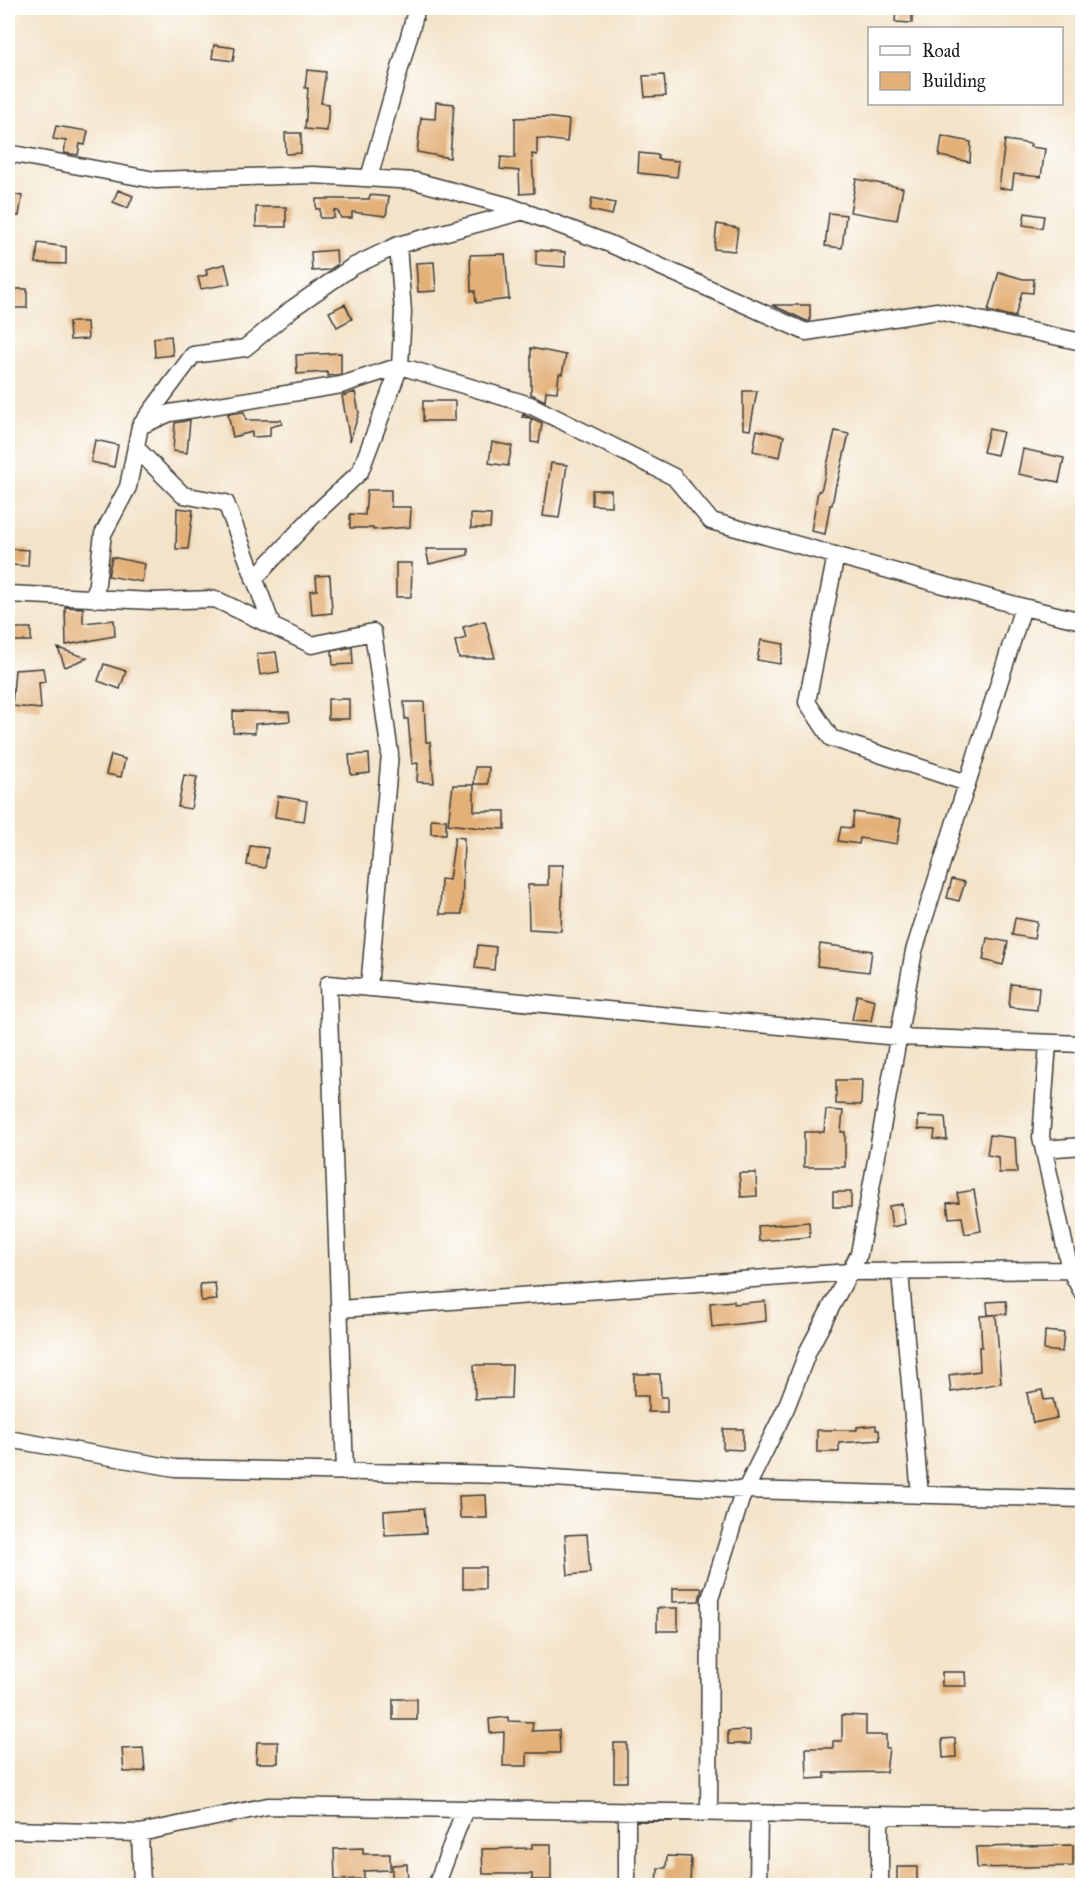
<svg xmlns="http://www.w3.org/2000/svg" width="1090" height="1893" font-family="'IM FELL Great Primer',serif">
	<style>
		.building { fill: #e3b078 }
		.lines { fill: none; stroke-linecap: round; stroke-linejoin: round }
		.street-casing { stroke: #3c3a36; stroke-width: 19 }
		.street { stroke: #fff; stroke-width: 16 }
	</style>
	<rect width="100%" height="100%" fill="#fff"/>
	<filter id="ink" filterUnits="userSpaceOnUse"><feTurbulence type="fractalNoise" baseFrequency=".0167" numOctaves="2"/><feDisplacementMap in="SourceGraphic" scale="12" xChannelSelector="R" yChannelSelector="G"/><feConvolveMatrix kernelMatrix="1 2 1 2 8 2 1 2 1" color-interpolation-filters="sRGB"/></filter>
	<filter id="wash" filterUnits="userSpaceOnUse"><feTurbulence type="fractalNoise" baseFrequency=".008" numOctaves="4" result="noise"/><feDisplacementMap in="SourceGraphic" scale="24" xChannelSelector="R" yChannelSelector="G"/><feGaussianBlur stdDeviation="1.35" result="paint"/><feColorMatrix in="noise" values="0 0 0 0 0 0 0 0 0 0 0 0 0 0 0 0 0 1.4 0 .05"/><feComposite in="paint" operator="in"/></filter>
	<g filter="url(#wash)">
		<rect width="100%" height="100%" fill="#f3e3c8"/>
		<g id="blocks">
			<!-- building -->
			<path class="building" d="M 896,8 L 912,8 L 912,23 L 895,22 Z
				M 214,45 L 235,48 L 233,61 L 212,58 Z
				M 307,70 L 326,72 L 321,103 L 329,104 L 327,131 L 305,129 L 308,88 L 305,88 Z
				M 664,75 L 666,96 L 645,97 L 643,76 Z
				M 436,102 L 454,104 L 450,158 L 417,152 L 421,118 L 435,119 Z
				M 545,117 L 569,120 L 567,142 L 537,138 L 537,155 L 532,154 L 534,193 L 520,194 L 519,171 L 500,169 L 501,157 L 515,158 L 515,118 Z
				M 56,126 L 88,131 L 85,145 L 80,144 L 78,155 L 64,153 L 66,141 L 53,139 Z
				M 285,133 L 301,133 L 301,153 L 286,154 Z
				M 942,136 L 971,142 L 970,162 L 939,156 Z
				M 1005,140 L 1031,144 L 1030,147 L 1045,149 L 1041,177 L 1014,174 L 1012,189 L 999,188 Z
				M 639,153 L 658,155 L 658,159 L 679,161 L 677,177 L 638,173 Z
				M 856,179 L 903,188 L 897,220 L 850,212 Z
				M 118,190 L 133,196 L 128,208 L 113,202 Z
				M 9,194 L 22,196 L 19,216 L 8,214 Z
				M 370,195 L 389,197 L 386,216 L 352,212 L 352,218 L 341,218 L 338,211 L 334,210 L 334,218 L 320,218 L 320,209 L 316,209 L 316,199 L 369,199 Z
				M 592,198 L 615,203 L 612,215 L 590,210 Z
				M 256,207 L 286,207 L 286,227 L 256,227 Z
				M 829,213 L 846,215 L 842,248 L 825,246 Z
				M 1025,213 L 1044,216 L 1042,228 L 1023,225 Z
				M 717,224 L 738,228 L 735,251 L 714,249 Z
				M 38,243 L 66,247 L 66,264 L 36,263 Z
				M 336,250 L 337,265 L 329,270 L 312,271 L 311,252 Z
				M 536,250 L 565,252 L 565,267 L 536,265 Z
				M 505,254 L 509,299 L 476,303 L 475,291 L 471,291 L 470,255 Z
				M 434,262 L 436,291 L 418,292 L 416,263 Z
				M 225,264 L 230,284 L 201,289 L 198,277 L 207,275 L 206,269 Z
				M 999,272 L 1023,279 L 1034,279 L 1033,293 L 1022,292 L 1015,317 L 988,311 Z
				M 8,289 L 27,289 L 27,308 L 8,308 Z
				M 345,304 L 352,319 L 337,327 L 329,312 Z
				M 772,305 L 810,305 L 810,321 L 807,321 Z
				M 69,322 L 87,322 L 88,339 L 70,340 Z
				M 171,336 L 173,355 L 155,357 L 154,338 Z
				M 531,348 L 566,355 L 562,374 L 559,374 L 557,392 L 546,391 L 545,401 L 531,394 Z
				M 341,353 L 341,374 L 328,376 L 327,372 L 297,374 L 296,355 Z
				M 743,391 L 757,391 L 750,430 L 743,429 Z
				M 355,392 L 359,413 L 350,441 L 342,396 Z
				M 423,401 L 455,401 L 455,421 L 423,421 Z
				M 244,412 L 246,420 L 281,420 L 282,424 L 270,427 L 270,436 L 252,437 L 252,432 L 233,437 L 228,414 Z
				M 523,414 L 542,423 L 539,443 L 531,442 L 531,418 L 522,417 Z
				M 190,420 L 187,453 L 173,451 L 175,423 Z
				M 989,429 L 1003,432 L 997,455 L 983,452 Z
				M 757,430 L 784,436 L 780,457 L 753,451 Z
				M 835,431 L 849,434 L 837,484 L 836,484 L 832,505 L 830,505 L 825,534 L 811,531 L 818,491 L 820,491 L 822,487 Z
				M 95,440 L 118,445 L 114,467 L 91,462 Z
				M 492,442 L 512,446 L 508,466 L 489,463 Z
				M 1023,449 L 1064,458 L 1059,482 L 1018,474 Z
				M 551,463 L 567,465 L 559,518 L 543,516 Z
				M 367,490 L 391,490 L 391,507 L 411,507 L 410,527 L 373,530 L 373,528 L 350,528 L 350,514 L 365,515 Z
				M 592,490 L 611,490 L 611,506 L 592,505 Z
				M 177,508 L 193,510 L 188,549 L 176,549 Z
				M 471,514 L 491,515 L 490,528 L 471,528 Z
				M 12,549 L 29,550 L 28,566 L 11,565 Z
				M 426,549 L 468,549 L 468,555 L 429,564 Z
				M 112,557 L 145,564 L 142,582 L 108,576 Z
				M 396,563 L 412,563 L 411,597 L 396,597 Z
				M 330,575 L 332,613 L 312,615 L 310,591 L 317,590 L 316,576 Z
				M 65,607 L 83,608 L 83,623 L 114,620 L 115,636 L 66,645 Z
				M 485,621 L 495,658 L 459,658 L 455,641 L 466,638 L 463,627 Z
				M 19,628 L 31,628 L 31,641 L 8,641 L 8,629 Z
				M 761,640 L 784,644 L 780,664 L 757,660 Z
				M 352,647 L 353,664 L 333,665 L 332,651 Z
				M 58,648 L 87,658 L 65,667 Z
				M 276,652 L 279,672 L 260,675 L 257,654 Z
				M 104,664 L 126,671 L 120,689 L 98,681 Z
				M 43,668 L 45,682 L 39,683 L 41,709 L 12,706 L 15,670 Z
				M 328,699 L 349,699 L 349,719 L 328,719 Z
				M 404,702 L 424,702 L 426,742 L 430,742 L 434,783 L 417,782 L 418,763 L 412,764 L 408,719 L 405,719 Z
				M 233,711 L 289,712 L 290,721 L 255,724 L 255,733 L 233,732 Z
				M 369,754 L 370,773 L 351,775 L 349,755 Z
				M 111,755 L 125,759 L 121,777 L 106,774 Z
				M 475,767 L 489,767 L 488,784 L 474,784 Z
				M 184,775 L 197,777 L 191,809 L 178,807 Z
				M 453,785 L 474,785 L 474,811 L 505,811 L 505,829 L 481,828 L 448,824 Z
				M 278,796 L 307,801 L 304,821 L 275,817 Z
				M 854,812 L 901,819 L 897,844 L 860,838 L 859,844 L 838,841 L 841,827 L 852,828 Z
				M 431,819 L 446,820 L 446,834 L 431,834 Z
				M 455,837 L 464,838 L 462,914 L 440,914 L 441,879 L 449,880 Z
				M 250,846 L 268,848 L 265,868 L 247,865 Z
				M 548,865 L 563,865 L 561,931 L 529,929 L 528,885 L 548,885 Z
				M 952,879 L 965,882 L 959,901 L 947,898 Z
				M 1015,918 L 1037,922 L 1034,939 L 1012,935 Z
				M 987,938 L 1008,942 L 1003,965 L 983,960 Z
				M 820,944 L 872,951 L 869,972 L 817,966 Z
				M 478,945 L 496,947 L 494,970 L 475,968 Z
				M 1011,984 L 1039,987 L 1037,1010 L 1009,1007 Z
				M 857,995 L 875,1000 L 871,1021 L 852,1020 Z
				M 836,1080 L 862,1080 L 861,1105 L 836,1104 Z
				M 826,1110 L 843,1111 L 841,1132 L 845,1132 L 845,1167 L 804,1167 L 804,1132 L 824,1132 Z
				M 918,1116 L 945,1117 L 947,1140 L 934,1139 L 935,1130 L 918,1129 Z
				M 990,1135 L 1015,1138 L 1017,1173 L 999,1173 L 998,1157 L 987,1155 Z
				M 739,1173 L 756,1173 L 757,1196 L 741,1197 Z
				M 974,1190 L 981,1231 L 965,1234 L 962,1217 L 949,1218 L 947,1203 L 959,1202 L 957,1193 Z
				M 833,1192 L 851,1192 L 851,1207 L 833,1207 Z
				M 902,1204 L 905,1224 L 892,1227 L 889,1206 Z
				M 809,1222 L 810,1237 L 759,1241 L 758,1226 Z
				M 215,1283 L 217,1300 L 201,1301 L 200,1284 Z
				M 734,1301 L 734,1304 L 765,1301 L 766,1321 L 712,1327 L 710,1303 Z
				M 1006,1301 L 1007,1314 L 988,1315 L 987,1302 Z
				M 996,1315 L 1001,1383 L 951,1392 L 949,1375 L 980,1371 L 979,1347 L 982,1347 L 980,1316 Z
				M 1045,1331 L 1064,1333 L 1062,1352 L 1044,1350 Z
				M 474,1365 L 512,1365 L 511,1398 L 475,1399 Z
				M 634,1374 L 660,1374 L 661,1397 L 667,1397 L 667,1412 L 648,1412 L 648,1396 L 634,1396 Z
				M 1042,1390 L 1044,1400 L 1053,1399 L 1057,1418 L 1033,1423 L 1027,1393 Z
				M 876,1425 L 876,1430 L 879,1430 L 880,1440 L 839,1443 L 839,1452 L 817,1452 L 817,1430 L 857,1430 L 857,1427 Z
				M 723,1429 L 743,1429 L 743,1450 L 723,1449 Z
				M 486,1495 L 487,1518 L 460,1518 L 459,1496 Z
				M 424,1508 L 426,1533 L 385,1535 L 384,1511 Z
				M 587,1534 L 590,1573 L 568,1575 L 565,1535 Z
				M 463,1567 L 485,1567 L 485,1589 L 463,1589 Z
				M 673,1588 L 702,1588 L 699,1601 L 673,1602 Z
				M 657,1608 L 678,1608 L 678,1631 L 657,1631 Z
				M 942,1672 L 965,1672 L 966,1686 L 942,1686 Z
				M 393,1699 L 417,1699 L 417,1720 L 393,1720 Z
				M 842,1715 L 866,1716 L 866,1735 L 886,1735 L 886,1748 L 889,1748 L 886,1772 L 825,1773 L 825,1778 L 807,1779 L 806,1748 L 833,1748 L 833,1741 L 842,1741 Z
				M 508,1717 L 508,1721 L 533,1722 L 532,1731 L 559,1730 L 560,1753 L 527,1753 L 527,1766 L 503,1766 L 504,1732 L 490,1733 L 489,1719 Z
				M 750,1730 L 750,1744 L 728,1744 L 728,1731 Z
				M 955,1738 L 956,1757 L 943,1758 L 942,1739 Z
				M 257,1742 L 278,1742 L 278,1763 L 256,1763 Z
				M 614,1743 L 627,1743 L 627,1782 L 614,1782 Z
				M 143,1748 L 145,1771 L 124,1772 L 122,1749 Z
				M 532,1844 L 551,1844 L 551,1880 L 532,1880 L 532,1874 L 483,1874 L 482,1849 L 532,1848 Z
				M 1073,1845 L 1073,1866 L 977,1868 L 976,1847 Z
				M 363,1848 L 363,1854 L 390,1854 L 390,1870 L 364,1871 L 364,1879 L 335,1880 L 334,1849 Z
				M 667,1856 L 691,1857 L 690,1886 L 657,1885 L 658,1868 L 666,1868 Z
				M 407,1864 L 408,1886 L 392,1886 L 392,1865 Z
				M 897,1867 L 917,1867 L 917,1883 L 897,1883 Z"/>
		</g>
	</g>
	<g filter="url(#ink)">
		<use href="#blocks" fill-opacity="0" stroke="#3c3a36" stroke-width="1.5"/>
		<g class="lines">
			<!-- street casing -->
			<g class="street-casing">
				<path id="street" d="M 8,153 L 155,180 L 313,175 L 415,181 L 509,206 L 610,244 L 806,332 L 937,311 L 1082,342
					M 369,178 L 417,8
					M 141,425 L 193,355 L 245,348 L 293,308 L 352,267 L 398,245 L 524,211
					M 136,448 L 183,495 L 226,503 L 272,625
					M 836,555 L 807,702 L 831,738 L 967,783
					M 254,579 L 314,515 L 360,472 L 400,366 L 403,312 L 398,245
					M 8,594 L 152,601 L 215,599 L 312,645 L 373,632 L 390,754 L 369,988
					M 95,599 L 103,534 L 128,487 L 140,426 L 170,413 L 341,385 L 400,366 L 530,405 L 674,477 L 711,521 L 1023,607 L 1082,621
					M 1048,1043 L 1041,1137 L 1070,1270
					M 1044,1149 L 1082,1146
					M 900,1272 L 920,1495
					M 340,1309 L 850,1272 L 1070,1270 L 1082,1292
					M 8,1439 L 175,1468 L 506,1475 L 745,1490 L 1082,1499
					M 345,1472 L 328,984 L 898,1037 L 1082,1044
					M 627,1811 L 627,1886
					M 709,1813 L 710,1599 L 741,1499 L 786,1408 L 808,1351 L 859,1254 L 914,951 L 1023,607
					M 880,1815 L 880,1886
					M 8,1830 L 140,1833 L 268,1806 L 1082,1818
					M 140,1833 L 142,1886
					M 436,1886 L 465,1809
					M 758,1886 L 759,1813"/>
			</g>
			<!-- street -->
			<use href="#street" class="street"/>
		</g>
	</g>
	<!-- margin -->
	<rect width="1090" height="1893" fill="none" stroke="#fff" stroke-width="30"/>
	<!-- legend -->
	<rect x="868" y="27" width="195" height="78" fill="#ffffff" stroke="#a4a4a4" stroke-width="1.5"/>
	<rect x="880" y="46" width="30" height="9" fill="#ffffff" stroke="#a4a4a4" stroke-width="1.5"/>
	<text x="922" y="57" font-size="18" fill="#1c1c1c">Road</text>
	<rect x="880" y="72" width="30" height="18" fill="#e3b078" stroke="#a4a4a4" stroke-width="1.5"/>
	<text x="922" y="87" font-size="18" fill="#1c1c1c">Building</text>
</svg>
